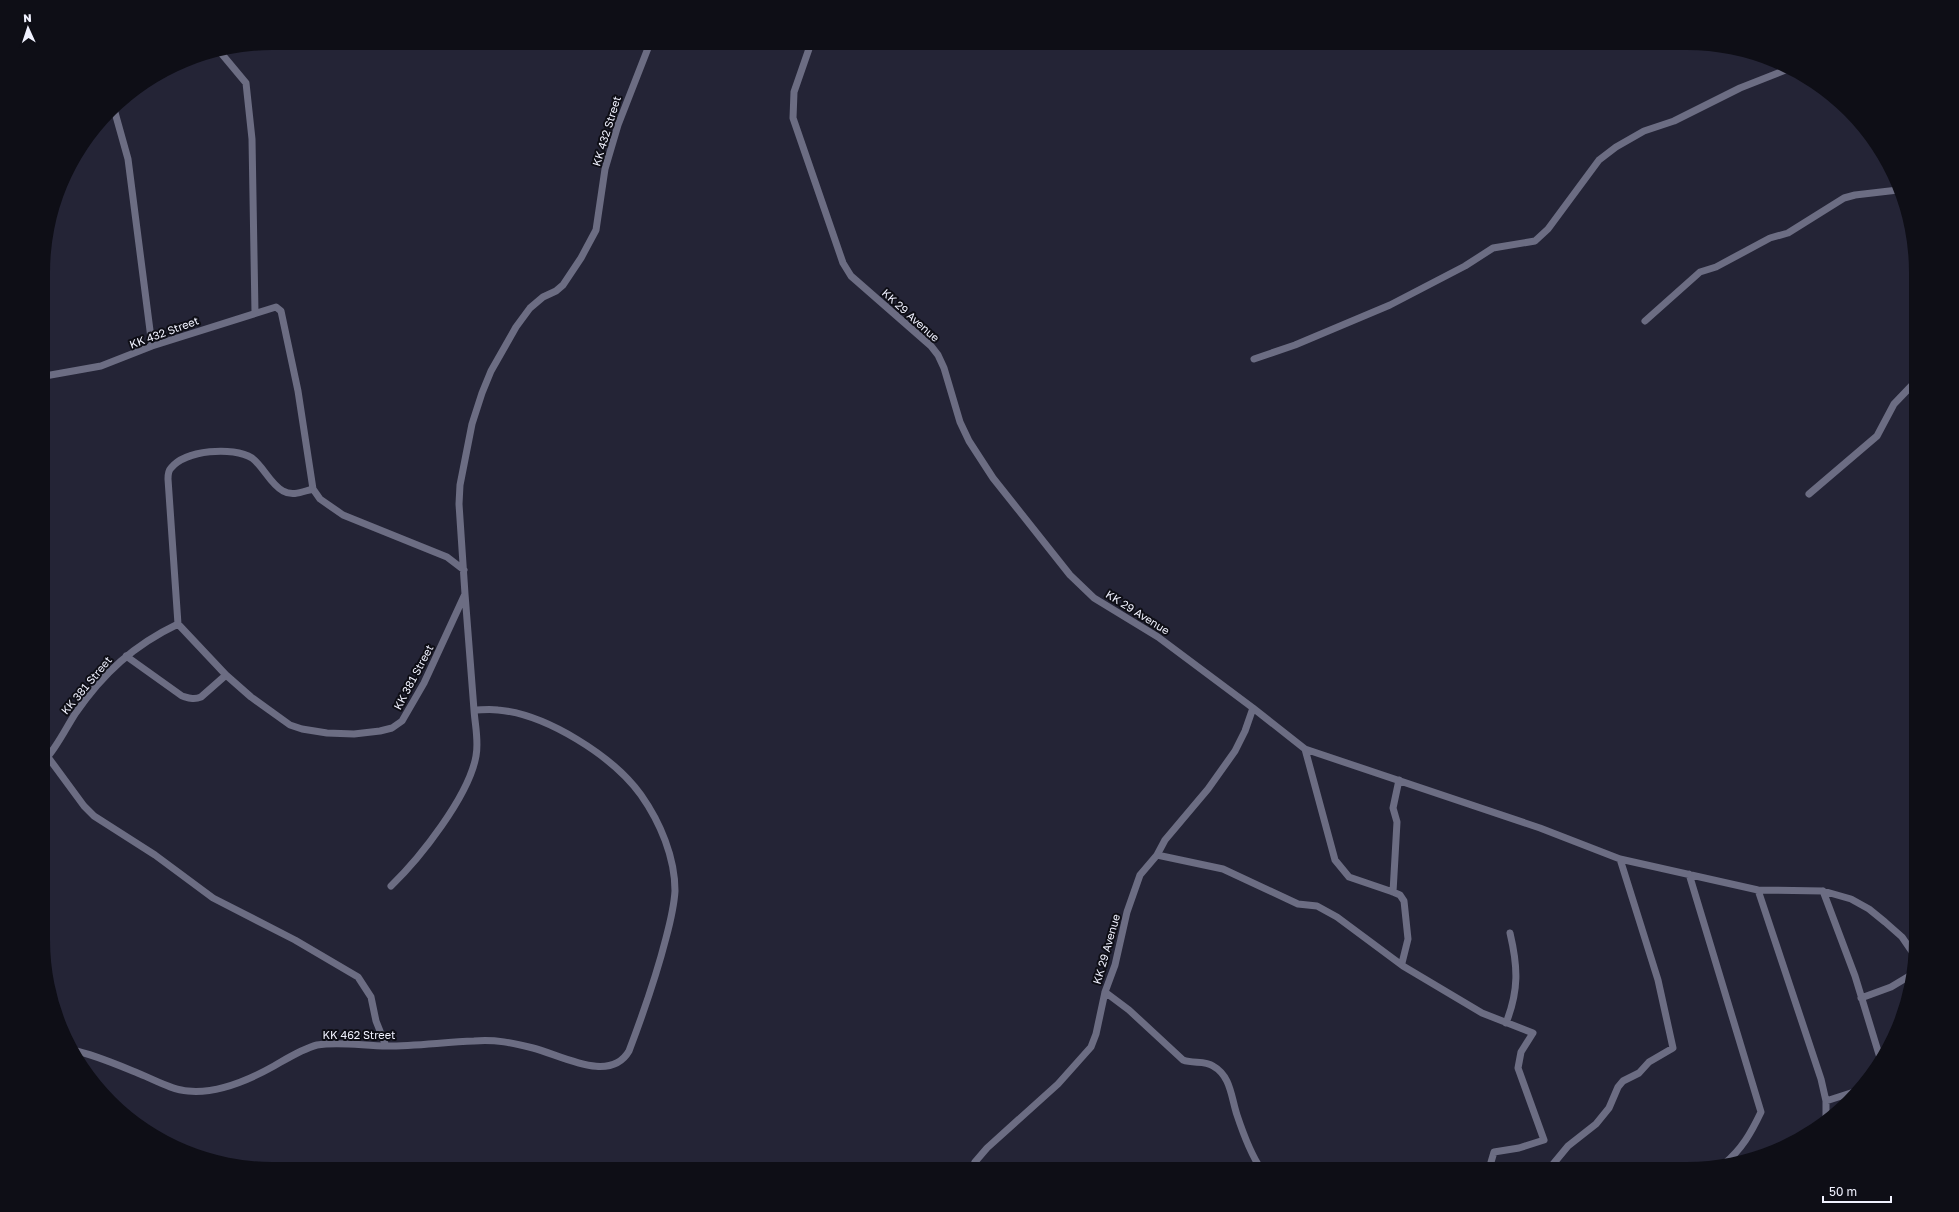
<svg xmlns="http://www.w3.org/2000/svg" width="1959" height="1212" font-family="'Golos Text',sans-serif">
	<style>
		.lines { fill: none; stroke-linecap: round; stroke-linejoin: round }
		.street { stroke: #6c6d83; stroke-width: 7 }
		.labels { text-anchor: middle; dominant-baseline: central; stroke-width: 4; stroke-linejoin: round; paint-order: stroke }
		.street-label { font-size: 11px; fill: #f1f2ff; stroke: #0e0e16 }
	</style>
	<rect width="100%" height="100%" fill="#242436"/>
	<g class="lines">
		<!-- street -->
		<path class="street" d="M 811,43 L 794,92 L 793,118 L 843,263 L 851,276 L 931,346 L 938,355 L 944,368 L 960,422 L 969,441 L 993,478 L 1070,575 L 1094,598 L 1158,637 L 1253,708 L 1245,731 L 1235,751 L 1208,789 L 1165,840 L 1157,855 L 1140,875 L 1127,912 L 1115,965 L 1105,992 L 1096,1034 L 1091,1047 L 1058,1084 L 987,1148 L 975,1162 L 972,1169
			M 221,53 L 246,83 L 252,139 L 255,313
			M 114,109 L 128,159 L 152,346
			M 1645,321 L 1700,272 L 1716,267 L 1770,238 L 1788,233 L 1844,198 L 1855,195 L 1898,190
			M 1254,359 L 1295,345 L 1390,305 L 1465,266 L 1493,248 L 1535,241 L 1548,229 L 1599,160 L 1616,147 L 1644,131 L 1674,121 L 1740,88 L 1788,69
			M 45,376 L 101,366 L 152,346 L 276,307 L 281,311 L 298,391 L 313,489
			M 1809,494 L 1877,436 L 1894,404 L 1916,381
			M 178,624 L 168,479 C 168,476 169,470 171,468 C 185,450 233,446 252,458 C 264,467 270,484 283,491 C 293,497 304,491 313,489 L 320,499 L 343,515 L 447,557 L 464,570
			M 126,656 L 182,696 C 189,698 194,700 201,697 L 226,675
			M 1253,708 L 1305,749 L 1540,828 L 1620,859 L 1758,890 L 1823,891 L 1851,899 L 1869,909 L 1885,922 L 1902,937 L 1915,956
			M 1305,749 L 1335,860 L 1349,877 L 1393,892 L 1400,895 L 1404,901 L 1408,939 L 1402,963
			M 45,753 L 84,806 L 94,816 L 155,855 L 213,898 L 295,940 L 358,977 L 371,997 L 376,1021 L 386,1046
			M 45,760 C 57,747 66,728 75,714 C 103,673 134,645 178,624 L 226,675 L 251,697 L 290,725 L 302,729 L 327,733 L 354,734 L 380,731 L 392,728 L 402,721 L 424,683 L 465,594 L 459,504 L 460,485 L 472,424 L 482,393 L 491,371 L 516,327 L 530,308 L 543,297 L 556,291 L 563,285 L 581,258 L 596,230 L 605,169 L 618,125 L 650,43
			M 1157,855 L 1223,869 L 1298,904 L 1317,906 L 1337,917 L 1403,966 L 1482,1013 L 1533,1033 L 1521,1052 L 1518,1068 L 1544,1140 L 1519,1148 L 1494,1152 L 1489,1169
			M 1689,874 L 1761,1112 C 1751,1133 1742,1149 1724,1164
			M 391,886 C 420,858 469,796 476,756 C 479,741 475,725 474,710
			M 1758,890 L 1821,1079 L 1826,1101 L 1826,1119
			M 1823,891 L 1855,976 L 1881,1061
			M 1393,892 L 1397,822 L 1393,808 L 1399,780
			M 1105,992 L 1129,1010 L 1183,1060 C 1193,1064 1205,1060 1213,1066 C 1231,1076 1231,1097 1237,1115 C 1243,1133 1250,1153 1261,1169
			M 1861,998 L 1891,987 L 1911,975
			M 1506,1023 C 1519,990 1518,967 1510,933
			M 72,1050 C 96,1055 118,1065 140,1074 C 155,1080 172,1090 188,1091 C 218,1094 249,1080 274,1066 C 288,1058 302,1049 317,1045 C 340,1041 364,1046 387,1046 C 416,1046 445,1042 474,1041 C 495,1039 513,1043 533,1048 C 561,1055 610,1084 629,1051 C 643,1014 656,977 666,938 C 670,923 674,907 675,891 C 675,857 660,822 641,795 C 613,756 546,714 498,710 C 490,709 481,710 474,710 L 465,594
			M 1826,1101 L 1857,1091
			M 1305,1169 C 1311,1166 1320,1164 1326,1169
			M 1549,1169 L 1568,1146 L 1596,1124 L 1609,1108 L 1618,1087 L 1623,1081 L 1639,1073 L 1649,1062 L 1673,1048 L 1658,980 L 1620,859"/>
	</g>
	<g class="labels">
		<!-- street labels -->
		<g class="street-label">
			<text transform="translate(606 131) rotate(-73)">KK 432 Street</text>
			<text transform="translate(911 315) rotate(42)">KK 29 Avenue</text>
			<text transform="translate(164 332) rotate(-20)">KK 432 Street</text>
			<text transform="translate(1138 612) rotate(32)">KK 29 Avenue</text>
			<text transform="translate(413 677) rotate(-62)">KK 381 Street</text>
			<text transform="translate(86 685) rotate(-50)">KK 381 Street</text>
			<text transform="translate(1106 949) rotate(-74)">KK 29 Avenue</text>
			<text x="359" y="1034">KK 462 Street</text>
		</g>
	</g>
	<!-- crop -->
	<path d="M0 0H1959V1212H0ZM272 50H1687A222 222 0 0 1 1909 272V940A222 222 0 0 1 1687 1162H272A222 222 0 0 1 50 940V272A222 222 0 0 1 272 50Z" fill="#0e0e16" fill-rule="evenodd"/>
	<!-- north arrow -->
	<g transform="translate(28 28) rotate(357)" stroke="#0e0e16" stroke-width="3" paint-order="stroke">
	<path d="M0-3L7 15L0 10L-7 15Z" fill="#f1f2ff"/>
	<text y="-6" font-size="11" font-weight="bold" text-anchor="middle" fill="#f1f2ff">N</text>
	</g>
	<!-- scale -->
	<path d="M1823 1196v6h68v-6" fill="none" stroke="#f1f2ff" stroke-width="2"/>
	<text x="1829" y="1196" font-size="12" fill="#f1f2ff" stroke="#0e0e16" stroke-width="3" paint-order="stroke">50 m</text>
</svg>
